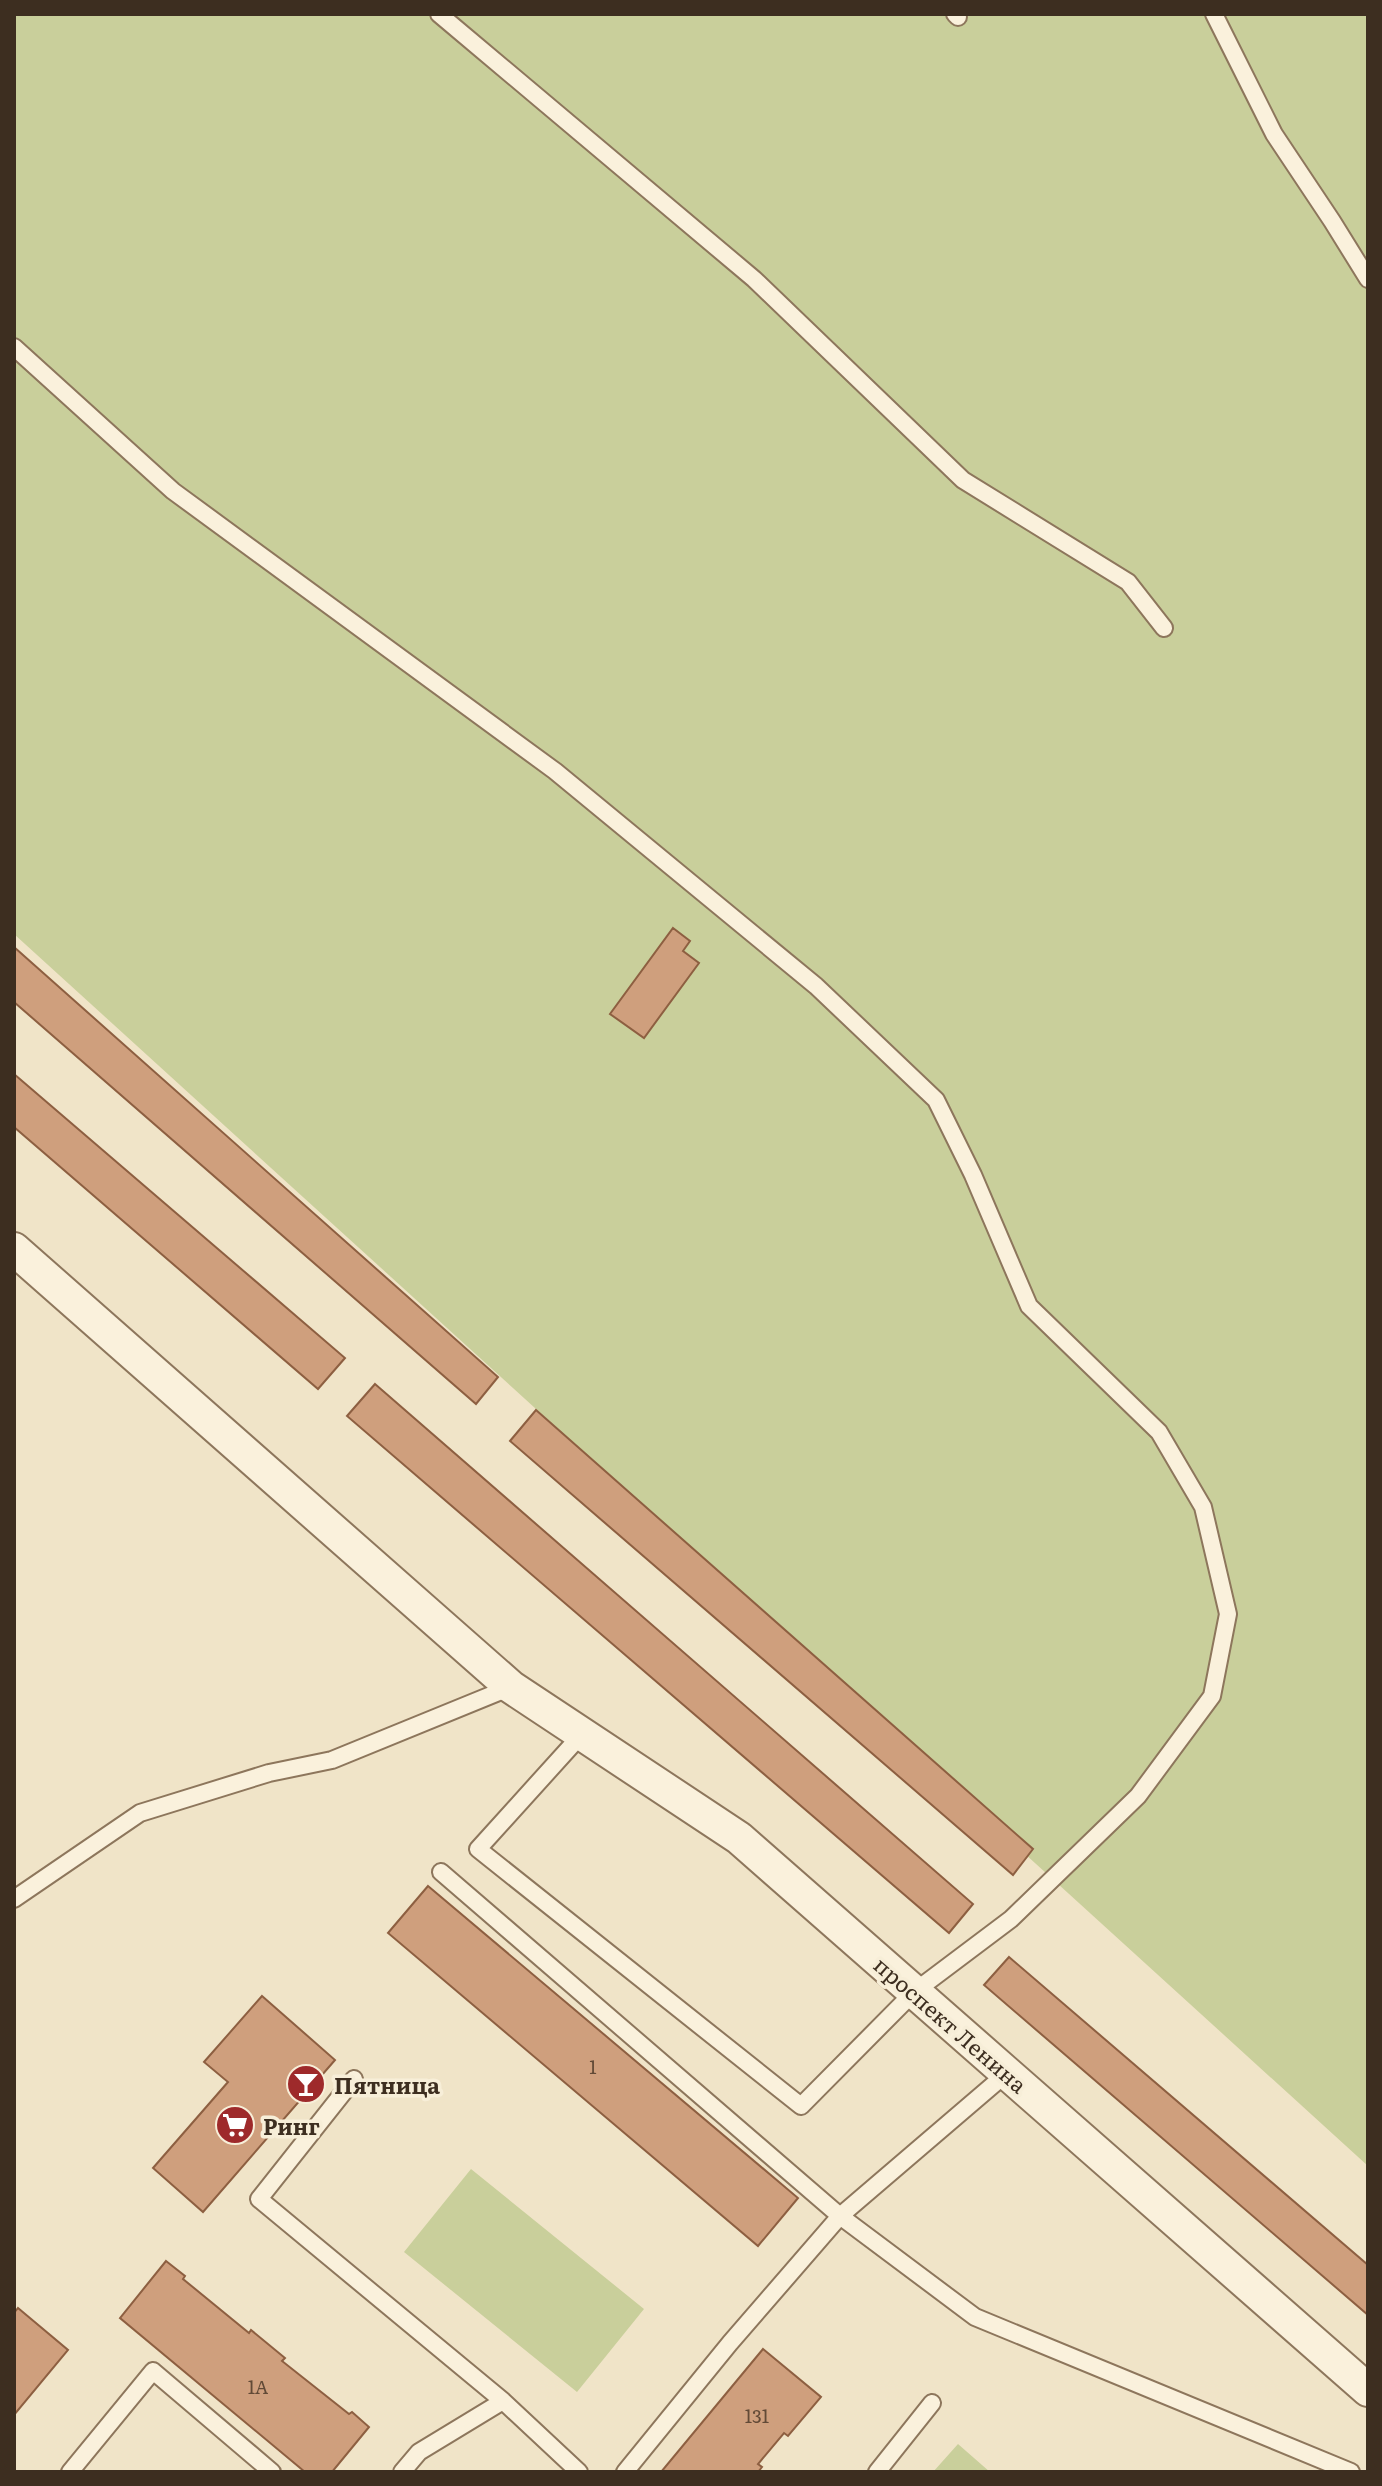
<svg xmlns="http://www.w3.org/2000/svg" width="1382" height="2486" font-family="Literata,serif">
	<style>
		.green { fill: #c9cf9b }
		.building { fill: #cf9f7d; stroke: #8d5f41; stroke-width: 2 }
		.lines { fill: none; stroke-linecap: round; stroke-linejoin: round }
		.lane-casing { stroke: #8d765c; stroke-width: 20 }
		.street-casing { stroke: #8d765c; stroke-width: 36 }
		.lane { stroke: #faf1dc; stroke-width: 16 }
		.street { stroke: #faf1dc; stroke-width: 32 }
		.labels { text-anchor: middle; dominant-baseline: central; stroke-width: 7; stroke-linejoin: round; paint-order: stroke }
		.number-label { font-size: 18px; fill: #624a37 }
		.street-label { font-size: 22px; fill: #3d2e20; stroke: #f7eed8 }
		.poi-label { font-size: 22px; font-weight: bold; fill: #3d2e20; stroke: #f7eed8; text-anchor: start }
	</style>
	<rect width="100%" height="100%" fill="#f0e4c8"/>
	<!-- green -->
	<path class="green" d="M 14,14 L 1368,14 L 1368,2166 L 14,934 Z
		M 471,2169 L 644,2309 L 577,2392 L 404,2252 Z
		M 958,2444 L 990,2472 L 933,2472 Z"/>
	<!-- building -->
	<path class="building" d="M 673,928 L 690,941 L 683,951 L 699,963 L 644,1038 L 610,1014 Z
		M 14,947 L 498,1377 L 476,1404 L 14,1002 Z
		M 14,1074 L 345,1358 L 318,1389 L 14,1127 Z
		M 375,1384 L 973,1904 L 949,1933 L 347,1416 Z
		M 536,1410 L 1033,1849 L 1013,1875 L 510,1441 Z
		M 428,1886 L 798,2198 L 758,2246 L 388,1933 Z
		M 1009,1957 L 1368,2265 L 1368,2315 L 984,1985 Z
		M 262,1996 L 335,2060 L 203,2212 L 153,2168 L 228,2082 L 204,2062 Z
		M 166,2261 L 185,2276 L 183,2279 L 249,2333 L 251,2330 L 285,2358 L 282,2361 L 349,2414 L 352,2412 L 369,2427 L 332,2472 L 305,2472 L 120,2318 Z
		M 18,2308 L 68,2350 L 14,2415 L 14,2313 Z
		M 763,2349 L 821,2397 L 788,2436 L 784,2433 L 758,2464 L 762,2467 L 758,2472 L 661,2472 Z"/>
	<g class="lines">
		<!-- lane casing -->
		<g class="lane-casing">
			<path id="lane" d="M 439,14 L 754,279 L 963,480 L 1128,582 L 1164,628
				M 955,14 L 958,17
				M 1214,14 L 1274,134 L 1332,221 L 1368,279
				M 14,347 L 173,491 L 555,771 L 816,986 L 936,1100 L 973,1175 L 1029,1306 L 1159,1432 L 1203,1507 L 1228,1614 L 1212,1696 L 1138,1796 L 1011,1919 L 914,1992 L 801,2106 L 478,1849 L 582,1734
				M 441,1872 L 840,2216 L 975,2317 L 1351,2472
				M 14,1899 L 140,1813 L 269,1773 L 332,1760 L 511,1687
				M 354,2079 L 259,2199 L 503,2401 L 579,2472
				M 70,2472 L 153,2371 L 272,2472
				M 402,2472 L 419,2452 L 503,2401
				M 625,2472 L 730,2343 L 840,2216 L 1007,2073
				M 877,2472 L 932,2403"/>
		</g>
		<!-- street casing -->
		<g class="street-casing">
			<path id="street" d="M 14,1249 L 511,1687 L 739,1838 L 1368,2390"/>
		</g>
		<!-- lane -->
		<use href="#lane" class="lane"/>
		<!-- street -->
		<use href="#street" class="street"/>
	</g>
	<!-- icons -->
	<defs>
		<g id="bar-disc" transform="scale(2)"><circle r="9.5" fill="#9e2a2b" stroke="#f7eed8"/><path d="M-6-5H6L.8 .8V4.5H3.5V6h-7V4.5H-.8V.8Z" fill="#fff"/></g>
		<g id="supermarket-disc" transform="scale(2)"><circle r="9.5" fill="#9e2a2b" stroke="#f7eed8"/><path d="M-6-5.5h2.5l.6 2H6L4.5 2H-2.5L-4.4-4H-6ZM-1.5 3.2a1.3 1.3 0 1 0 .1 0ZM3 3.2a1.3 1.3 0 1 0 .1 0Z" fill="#fff"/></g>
	</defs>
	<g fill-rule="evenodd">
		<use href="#bar-disc" x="306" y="2084"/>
		<use href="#supermarket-disc" x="235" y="2125"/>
	</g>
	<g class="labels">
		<!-- number labels -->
		<g class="number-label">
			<text x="593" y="2066">1</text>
			<text x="258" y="2386">1А</text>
			<text x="757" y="2415">131</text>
		</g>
		<!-- street labels -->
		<g class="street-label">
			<text transform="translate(951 2024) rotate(41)">проспект Ленина</text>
		</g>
		<!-- poi labels -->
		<g class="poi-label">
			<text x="334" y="2084">Пятница</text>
			<text x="263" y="2125">Ринг</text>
		</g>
	</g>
	<!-- border -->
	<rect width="1382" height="2486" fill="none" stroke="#3d2e20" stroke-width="32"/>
</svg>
